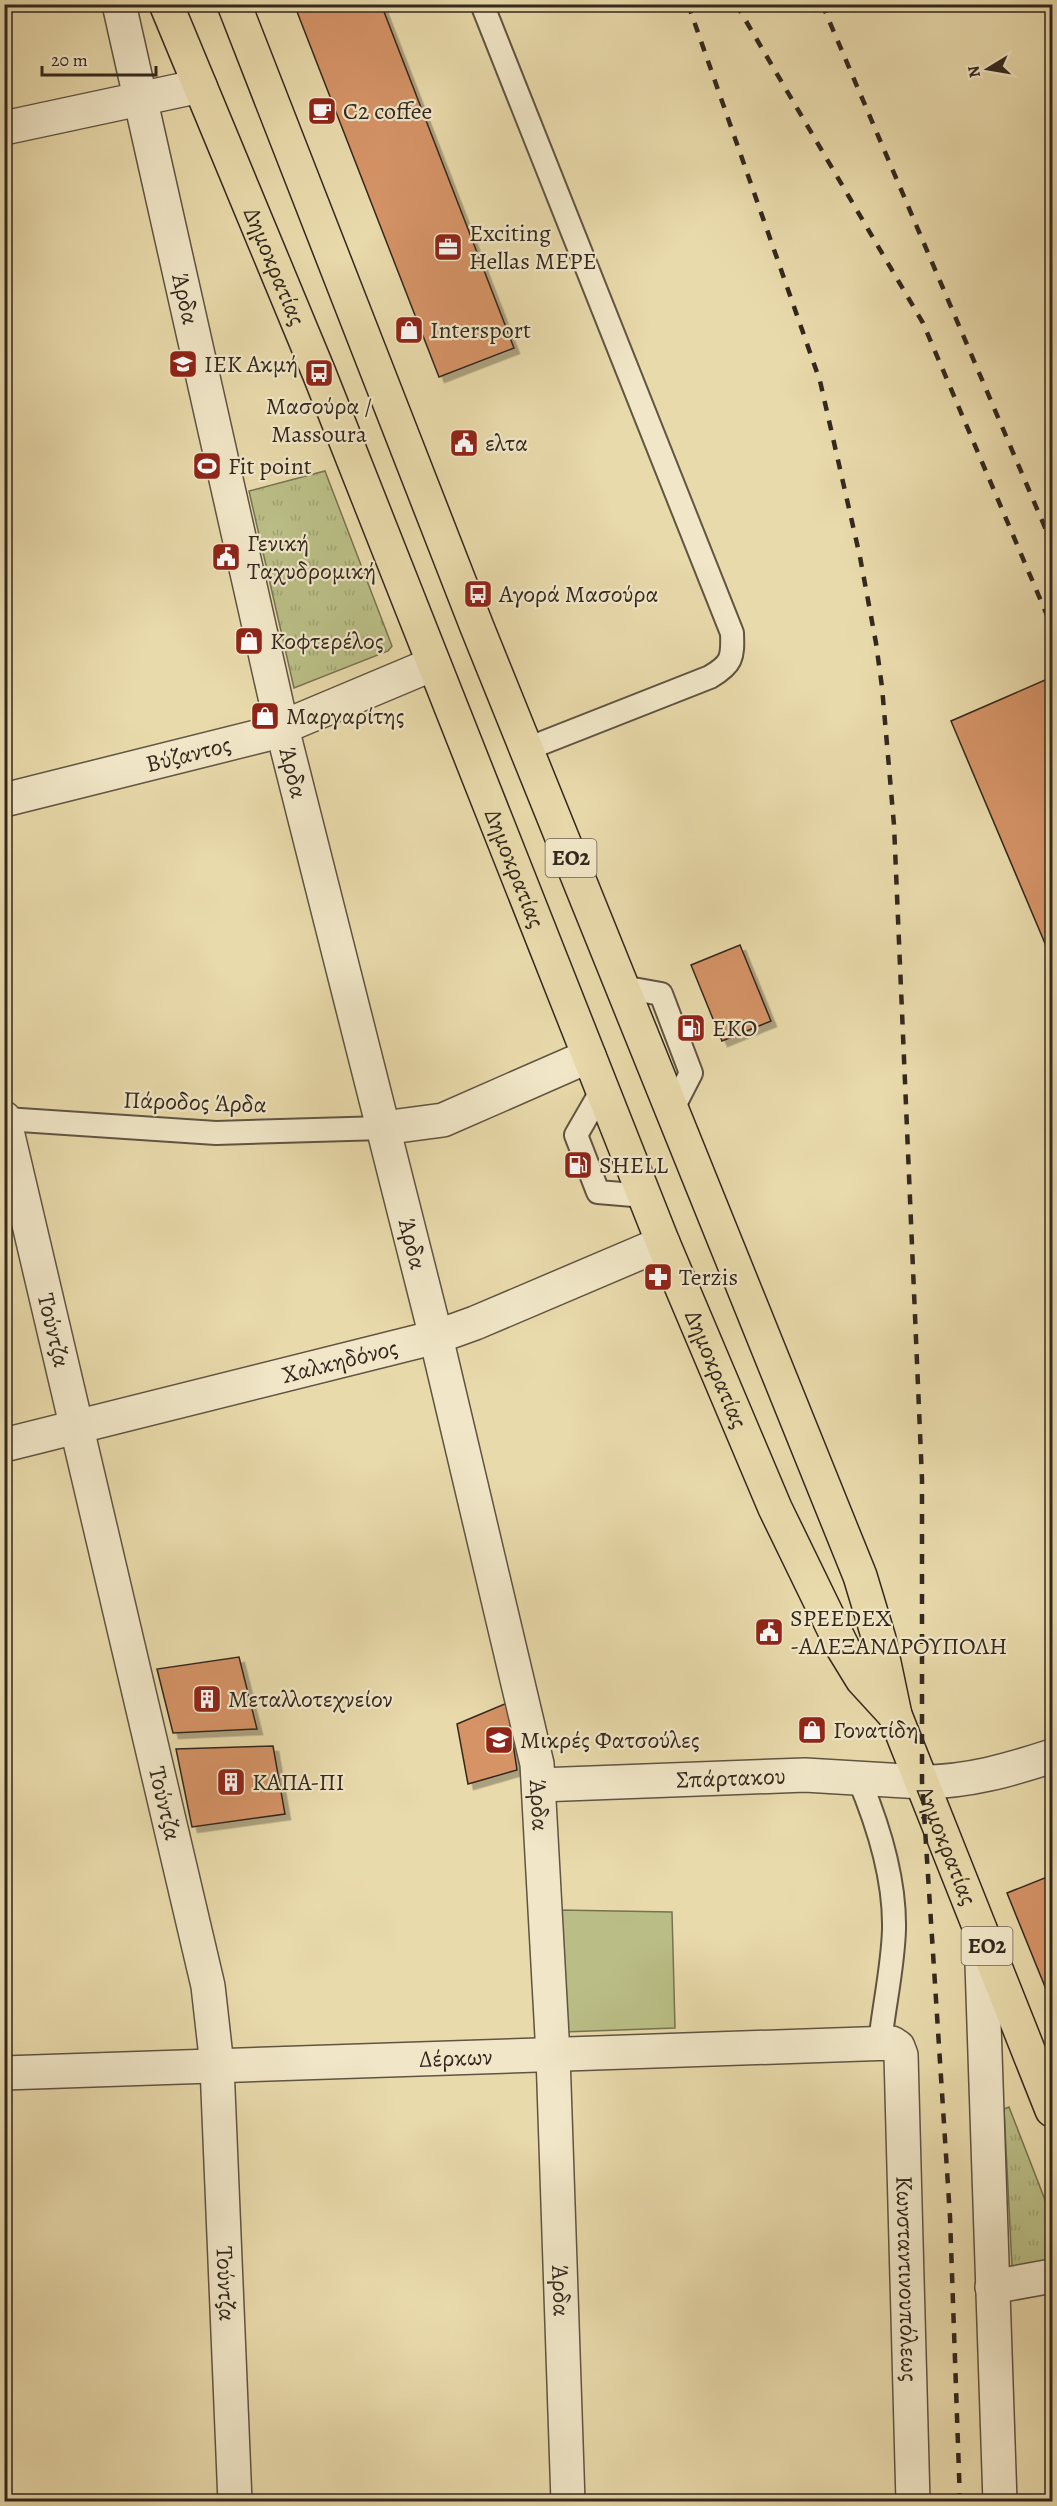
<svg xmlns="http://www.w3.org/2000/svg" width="1057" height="2506" font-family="Alegreya,serif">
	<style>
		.grass { fill: url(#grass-tufts); stroke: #767352; stroke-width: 1.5 }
		.park { fill: #babe86; stroke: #767352; stroke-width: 1.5 }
		.building { fill: #d59366; stroke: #33281f; stroke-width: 1.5; filter: url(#shadow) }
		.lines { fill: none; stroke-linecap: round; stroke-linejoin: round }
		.service-casing { stroke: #605442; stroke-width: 26 }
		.minor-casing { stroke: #605442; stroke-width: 36 }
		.tertiary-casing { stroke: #605442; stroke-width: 36 }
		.trunk-casing { stroke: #33281f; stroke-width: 36 }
		.service { stroke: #f1e7c8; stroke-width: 22 }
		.minor { stroke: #f1e7c8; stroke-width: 33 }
		.tertiary { stroke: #f1e7c8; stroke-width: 33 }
		.trunk { stroke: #e9daab; stroke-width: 33 }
		.rail { stroke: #33281f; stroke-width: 4.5; stroke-dasharray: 10 10; stroke-linecap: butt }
		.labels { text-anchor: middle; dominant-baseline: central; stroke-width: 4.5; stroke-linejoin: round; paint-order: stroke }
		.shield { fill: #f1e7c8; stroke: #6c6152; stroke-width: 1.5 }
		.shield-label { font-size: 22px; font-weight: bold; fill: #33281f }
		.poi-label { font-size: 24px; fill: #33281f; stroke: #f1e7c8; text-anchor: start }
		.street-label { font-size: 24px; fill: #33281f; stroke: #f1e7c8 }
	</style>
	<defs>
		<pattern id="grass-tufts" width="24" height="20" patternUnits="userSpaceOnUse" patternTransform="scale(1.5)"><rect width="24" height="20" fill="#babe86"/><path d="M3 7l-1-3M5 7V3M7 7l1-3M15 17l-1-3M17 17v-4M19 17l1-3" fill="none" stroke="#a0a373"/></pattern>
		<filter id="shadow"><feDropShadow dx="5.5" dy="5.5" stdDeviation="0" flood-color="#0004"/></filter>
	</defs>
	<rect width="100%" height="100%" fill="#e9daab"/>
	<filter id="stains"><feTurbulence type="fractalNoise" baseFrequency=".00333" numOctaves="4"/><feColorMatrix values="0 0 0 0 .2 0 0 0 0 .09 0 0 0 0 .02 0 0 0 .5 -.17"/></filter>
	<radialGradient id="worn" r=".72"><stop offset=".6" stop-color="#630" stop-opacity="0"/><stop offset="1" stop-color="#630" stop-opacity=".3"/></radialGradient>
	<!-- grass -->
	<path class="grass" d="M 325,471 L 392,646 L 388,651 L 294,688 L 249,491 Z
		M 1009,2107 L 1052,2218 L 1052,2259 L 1012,2267 L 1004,2109 Z"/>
	<!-- park -->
	<path class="park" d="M 559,1910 L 672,1912 L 675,2028 L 564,2032 Z"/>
	<!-- building -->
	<path class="building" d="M 294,4 L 381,4 L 514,348 L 439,377 Z
		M 1052,677 L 1052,960 L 951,721 Z
		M 740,945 L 771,1021 L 722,1041 L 691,965 Z
		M 239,1657 L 257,1729 L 173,1733 L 157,1669 Z
		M 507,1703 L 517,1770 L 468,1784 L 457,1724 Z
		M 273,1746 L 285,1814 L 192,1827 L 176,1749 Z
		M 1052,1875 L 1052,2004 L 1007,1893 Z"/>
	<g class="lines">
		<!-- service casing -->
		<g class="service-casing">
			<path id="service" d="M 482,4 L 732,633 C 733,658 732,664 710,677 L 527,749
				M 622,987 L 661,994 L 691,1073 L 672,1110
				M 602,1090 L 576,1135 L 598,1192 L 645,1196
				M 5,1119 L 216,1133 L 383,1128
				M 858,1777 C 878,1824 895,1877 894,1929 C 893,1967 884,2005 880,2043"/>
		</g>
		<!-- minor casing -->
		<g class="minor-casing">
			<g id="minor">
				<path id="s1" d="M 119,4 L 282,728 L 436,1337 L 537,1764 L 553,2055 L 568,2502"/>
				<path id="s2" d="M 4,800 L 264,735 L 433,664"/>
				<path d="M 383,1128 L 443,1120 L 589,1056"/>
				<path id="s3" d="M 4,1445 L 436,1337 L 475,1323 L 663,1243"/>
				<path id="s4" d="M 539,1785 L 805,1775 L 922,1782"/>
				<path id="s5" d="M 4,2073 L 892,2043 L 898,2047 L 901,2055 L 913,2502"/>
				<path d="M 992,2287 L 1052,2276"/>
			</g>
		</g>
		<!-- tertiary casing -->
		<g class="tertiary-casing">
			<g id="tertiary">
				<path d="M 4,128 L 200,86"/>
				<path id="s6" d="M 4,1118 L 208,1986 L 217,2066 L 235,2502"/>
				<path d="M 922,1782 C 968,1782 1009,1770 1052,1756"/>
				<path d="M 981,1934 L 1000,2502"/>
			</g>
		</g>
		<!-- trunk casing -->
		<g class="trunk-casing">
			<g id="trunk">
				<path id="s7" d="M 166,4 L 319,373 L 663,1243 L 775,1508 L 843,1648 L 862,1679 L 895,1715"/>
				<path id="s8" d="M 234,4 L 477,627 L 860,1576 L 879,1639 L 895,1715 L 1052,2110"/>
			</g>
		</g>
		<!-- service -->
		<use href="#service" class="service"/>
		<!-- minor -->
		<use href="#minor" class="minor"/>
		<!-- tertiary -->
		<use href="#tertiary" class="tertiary"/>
		<!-- trunk -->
		<use href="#trunk" class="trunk"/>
		<!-- rail -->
		<path class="rail" d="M 688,4 L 820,381 L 860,557 L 876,643 L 882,687 L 894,825 L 922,1479 L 922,1782 L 950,2217 L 960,2502
			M 736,4 L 923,323 L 1052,627
			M 822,4 L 1052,544"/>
	</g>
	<!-- icons -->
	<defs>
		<g id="cafe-square" transform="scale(1.5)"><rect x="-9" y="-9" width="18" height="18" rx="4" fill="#8f2418" stroke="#f1e7c8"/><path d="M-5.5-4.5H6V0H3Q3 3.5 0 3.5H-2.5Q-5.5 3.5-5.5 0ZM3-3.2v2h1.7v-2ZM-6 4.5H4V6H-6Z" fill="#fff"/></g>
		<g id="office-square" transform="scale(1.5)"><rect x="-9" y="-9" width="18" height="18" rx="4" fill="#8f2418" stroke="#f1e7c8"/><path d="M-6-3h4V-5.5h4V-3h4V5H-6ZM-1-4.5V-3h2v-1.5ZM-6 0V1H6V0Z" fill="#fff"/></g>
		<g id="shop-square" transform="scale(1.5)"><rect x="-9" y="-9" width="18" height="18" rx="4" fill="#8f2418" stroke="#f1e7c8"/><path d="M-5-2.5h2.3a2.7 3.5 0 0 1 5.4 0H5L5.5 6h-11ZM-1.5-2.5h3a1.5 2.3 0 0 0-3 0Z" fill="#fff"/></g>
		<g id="school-square" transform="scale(1.5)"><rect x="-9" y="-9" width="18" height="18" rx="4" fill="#8f2418" stroke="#f1e7c8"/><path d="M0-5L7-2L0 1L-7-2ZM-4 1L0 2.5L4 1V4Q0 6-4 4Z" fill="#fff"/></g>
		<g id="bus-square" transform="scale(1.5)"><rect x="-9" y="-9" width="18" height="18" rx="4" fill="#8f2418" stroke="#f1e7c8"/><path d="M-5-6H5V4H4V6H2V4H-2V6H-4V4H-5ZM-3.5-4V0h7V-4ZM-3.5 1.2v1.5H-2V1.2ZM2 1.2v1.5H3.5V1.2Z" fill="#fff"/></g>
		<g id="civic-square" transform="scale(1.5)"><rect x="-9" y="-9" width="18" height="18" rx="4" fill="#8f2418" stroke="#f1e7c8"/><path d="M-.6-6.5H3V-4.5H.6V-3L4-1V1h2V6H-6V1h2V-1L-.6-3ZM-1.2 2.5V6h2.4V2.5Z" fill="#fff"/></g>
		<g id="stadium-square" transform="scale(1.5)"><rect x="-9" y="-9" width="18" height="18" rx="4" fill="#8f2418" stroke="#f1e7c8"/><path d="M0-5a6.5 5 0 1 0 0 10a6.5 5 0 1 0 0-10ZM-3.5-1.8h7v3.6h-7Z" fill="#fff"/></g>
		<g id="fuel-square" transform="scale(1.5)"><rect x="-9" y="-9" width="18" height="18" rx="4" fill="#8f2418" stroke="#f1e7c8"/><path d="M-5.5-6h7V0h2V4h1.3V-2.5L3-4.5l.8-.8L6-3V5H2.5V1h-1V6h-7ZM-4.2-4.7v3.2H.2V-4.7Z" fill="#fff"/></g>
		<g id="pharmacy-square" transform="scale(1.5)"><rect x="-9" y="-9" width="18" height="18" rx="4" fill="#8f2418" stroke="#f1e7c8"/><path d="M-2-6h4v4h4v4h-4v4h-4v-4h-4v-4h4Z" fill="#fff"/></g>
		<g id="building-square" transform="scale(1.5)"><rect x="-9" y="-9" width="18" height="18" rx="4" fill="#8f2418" stroke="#f1e7c8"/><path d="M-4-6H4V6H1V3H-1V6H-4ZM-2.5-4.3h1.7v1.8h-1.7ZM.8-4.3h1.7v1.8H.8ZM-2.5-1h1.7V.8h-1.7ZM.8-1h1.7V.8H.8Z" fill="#fff"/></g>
	</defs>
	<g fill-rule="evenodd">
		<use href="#cafe-square" x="322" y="111"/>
		<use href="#office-square" x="448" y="247"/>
		<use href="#shop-square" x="409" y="330"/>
		<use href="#school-square" x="183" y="364"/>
		<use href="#bus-square" x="319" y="373"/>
		<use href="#civic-square" x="464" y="443"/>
		<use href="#stadium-square" x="207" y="466"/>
		<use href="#civic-square" x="226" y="557"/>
		<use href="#bus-square" x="478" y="594"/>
		<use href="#shop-square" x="249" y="641"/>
		<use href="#shop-square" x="265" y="716"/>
		<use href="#fuel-square" x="691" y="1028"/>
		<use href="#fuel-square" x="578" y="1165"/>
		<use href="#pharmacy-square" x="658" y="1277"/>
		<use href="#civic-square" x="769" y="1632"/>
		<use href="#building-square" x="207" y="1699"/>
		<use href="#shop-square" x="812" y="1730"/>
		<use href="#school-square" x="499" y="1740"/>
		<use href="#building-square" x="231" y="1782"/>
	</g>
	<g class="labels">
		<!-- shield labels -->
		<g class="shield">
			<rect x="545.5" y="839" width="51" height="38" rx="4.5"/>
			<rect x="961.5" y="1927" width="51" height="38" rx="4.5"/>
		</g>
		<g class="shield-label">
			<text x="571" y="858">ΕΟ2</text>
			<text x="987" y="1946">ΕΟ2</text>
		</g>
		<!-- poi labels -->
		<g class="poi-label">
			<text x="343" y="111">C2 coffee</text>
			<text x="469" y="233">Exciting<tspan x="469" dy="28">Hellas MEPE</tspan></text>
			<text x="430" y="330">Intersport</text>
			<text x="204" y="364">ΙΕΚ Ακμή</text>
			<text x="319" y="406" text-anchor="middle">Μασούρα /<tspan x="319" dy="28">Massoura</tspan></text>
			<text x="485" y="443">ελτα</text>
			<text x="228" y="466">Fit point</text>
			<text x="247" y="543">Γενική<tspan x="247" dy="28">Ταχυδρομική</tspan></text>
			<text x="499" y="594">Αγορά Μασούρα</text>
			<text x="270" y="641">Κοφτερέλος</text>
			<text x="286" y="716">Μαργαρίτης</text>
			<text x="712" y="1028">EKO</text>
			<text x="599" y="1165">SHELL</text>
			<text x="679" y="1277">Terzis</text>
			<text x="790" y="1618">SPEEDEX<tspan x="790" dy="28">-ΑΛΕΞΑΝΔΡΟΥΠΟΛΗ</tspan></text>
			<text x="228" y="1699">Μεταλλοτεχνείον</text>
			<text x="833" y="1730">Γονατίδη</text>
			<text x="520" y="1740">Μικρές Φατσούλες</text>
			<text x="252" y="1782">ΚΑΠΑ-ΠΙ</text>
		</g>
		<!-- street labels -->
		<g class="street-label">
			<text stroke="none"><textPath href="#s7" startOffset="284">Δημοκρατίας</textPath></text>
			<text stroke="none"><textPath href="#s1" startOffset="302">Άρδα</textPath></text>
			<text stroke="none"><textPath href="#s2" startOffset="190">Βύζαντος</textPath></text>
			<text stroke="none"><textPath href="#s1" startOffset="788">Άρδα</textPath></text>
			<text stroke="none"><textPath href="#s7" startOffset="932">Δημοκρατίας</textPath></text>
			<text transform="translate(195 1102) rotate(2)">Πάροδος Άρδα</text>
			<text stroke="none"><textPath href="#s1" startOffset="1274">Άρδα</textPath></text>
			<text stroke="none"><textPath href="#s6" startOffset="218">Τούντζα</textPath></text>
			<text stroke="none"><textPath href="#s3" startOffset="346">Χαλκηδόνος</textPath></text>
			<text stroke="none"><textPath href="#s7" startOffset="1472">Δημοκρατίας</textPath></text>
			<text stroke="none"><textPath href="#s4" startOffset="192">Σπάρτακου</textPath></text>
			<text stroke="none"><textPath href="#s6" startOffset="704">Τούντζα</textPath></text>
			<text stroke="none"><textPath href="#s1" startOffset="1850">Άρδα</textPath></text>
			<text stroke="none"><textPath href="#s8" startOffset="1976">Δημοκρατίας</textPath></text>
			<text stroke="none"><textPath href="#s5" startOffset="452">Δέρκων</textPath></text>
			<text stroke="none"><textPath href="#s5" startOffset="1128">Κωνσταντινουπόλεως</textPath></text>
			<text stroke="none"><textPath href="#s6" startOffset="1190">Τούντζα</textPath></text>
			<text stroke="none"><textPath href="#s1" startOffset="2336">Άρδα</textPath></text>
		</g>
	</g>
	<!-- margin -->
	<rect width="1057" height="2506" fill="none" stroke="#e9daab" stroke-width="24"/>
	<rect x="6" y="6" width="1045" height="2494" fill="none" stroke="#33281f" stroke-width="3"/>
	<rect x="12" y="12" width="1033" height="2482" fill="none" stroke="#33281f" stroke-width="1.5"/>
	<!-- north arrow -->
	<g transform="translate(988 69) rotate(259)" stroke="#f1e7c8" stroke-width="4.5" paint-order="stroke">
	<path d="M0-4.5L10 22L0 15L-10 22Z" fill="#33281f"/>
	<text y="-9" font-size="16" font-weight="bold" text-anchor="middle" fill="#33281f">N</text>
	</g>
	<!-- scale -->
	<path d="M42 66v9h114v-9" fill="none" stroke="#33281f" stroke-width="3"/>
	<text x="51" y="66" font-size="18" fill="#33281f" stroke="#f1e7c8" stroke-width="4.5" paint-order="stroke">20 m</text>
	<rect width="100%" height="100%" filter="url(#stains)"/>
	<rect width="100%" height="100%" fill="url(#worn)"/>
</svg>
